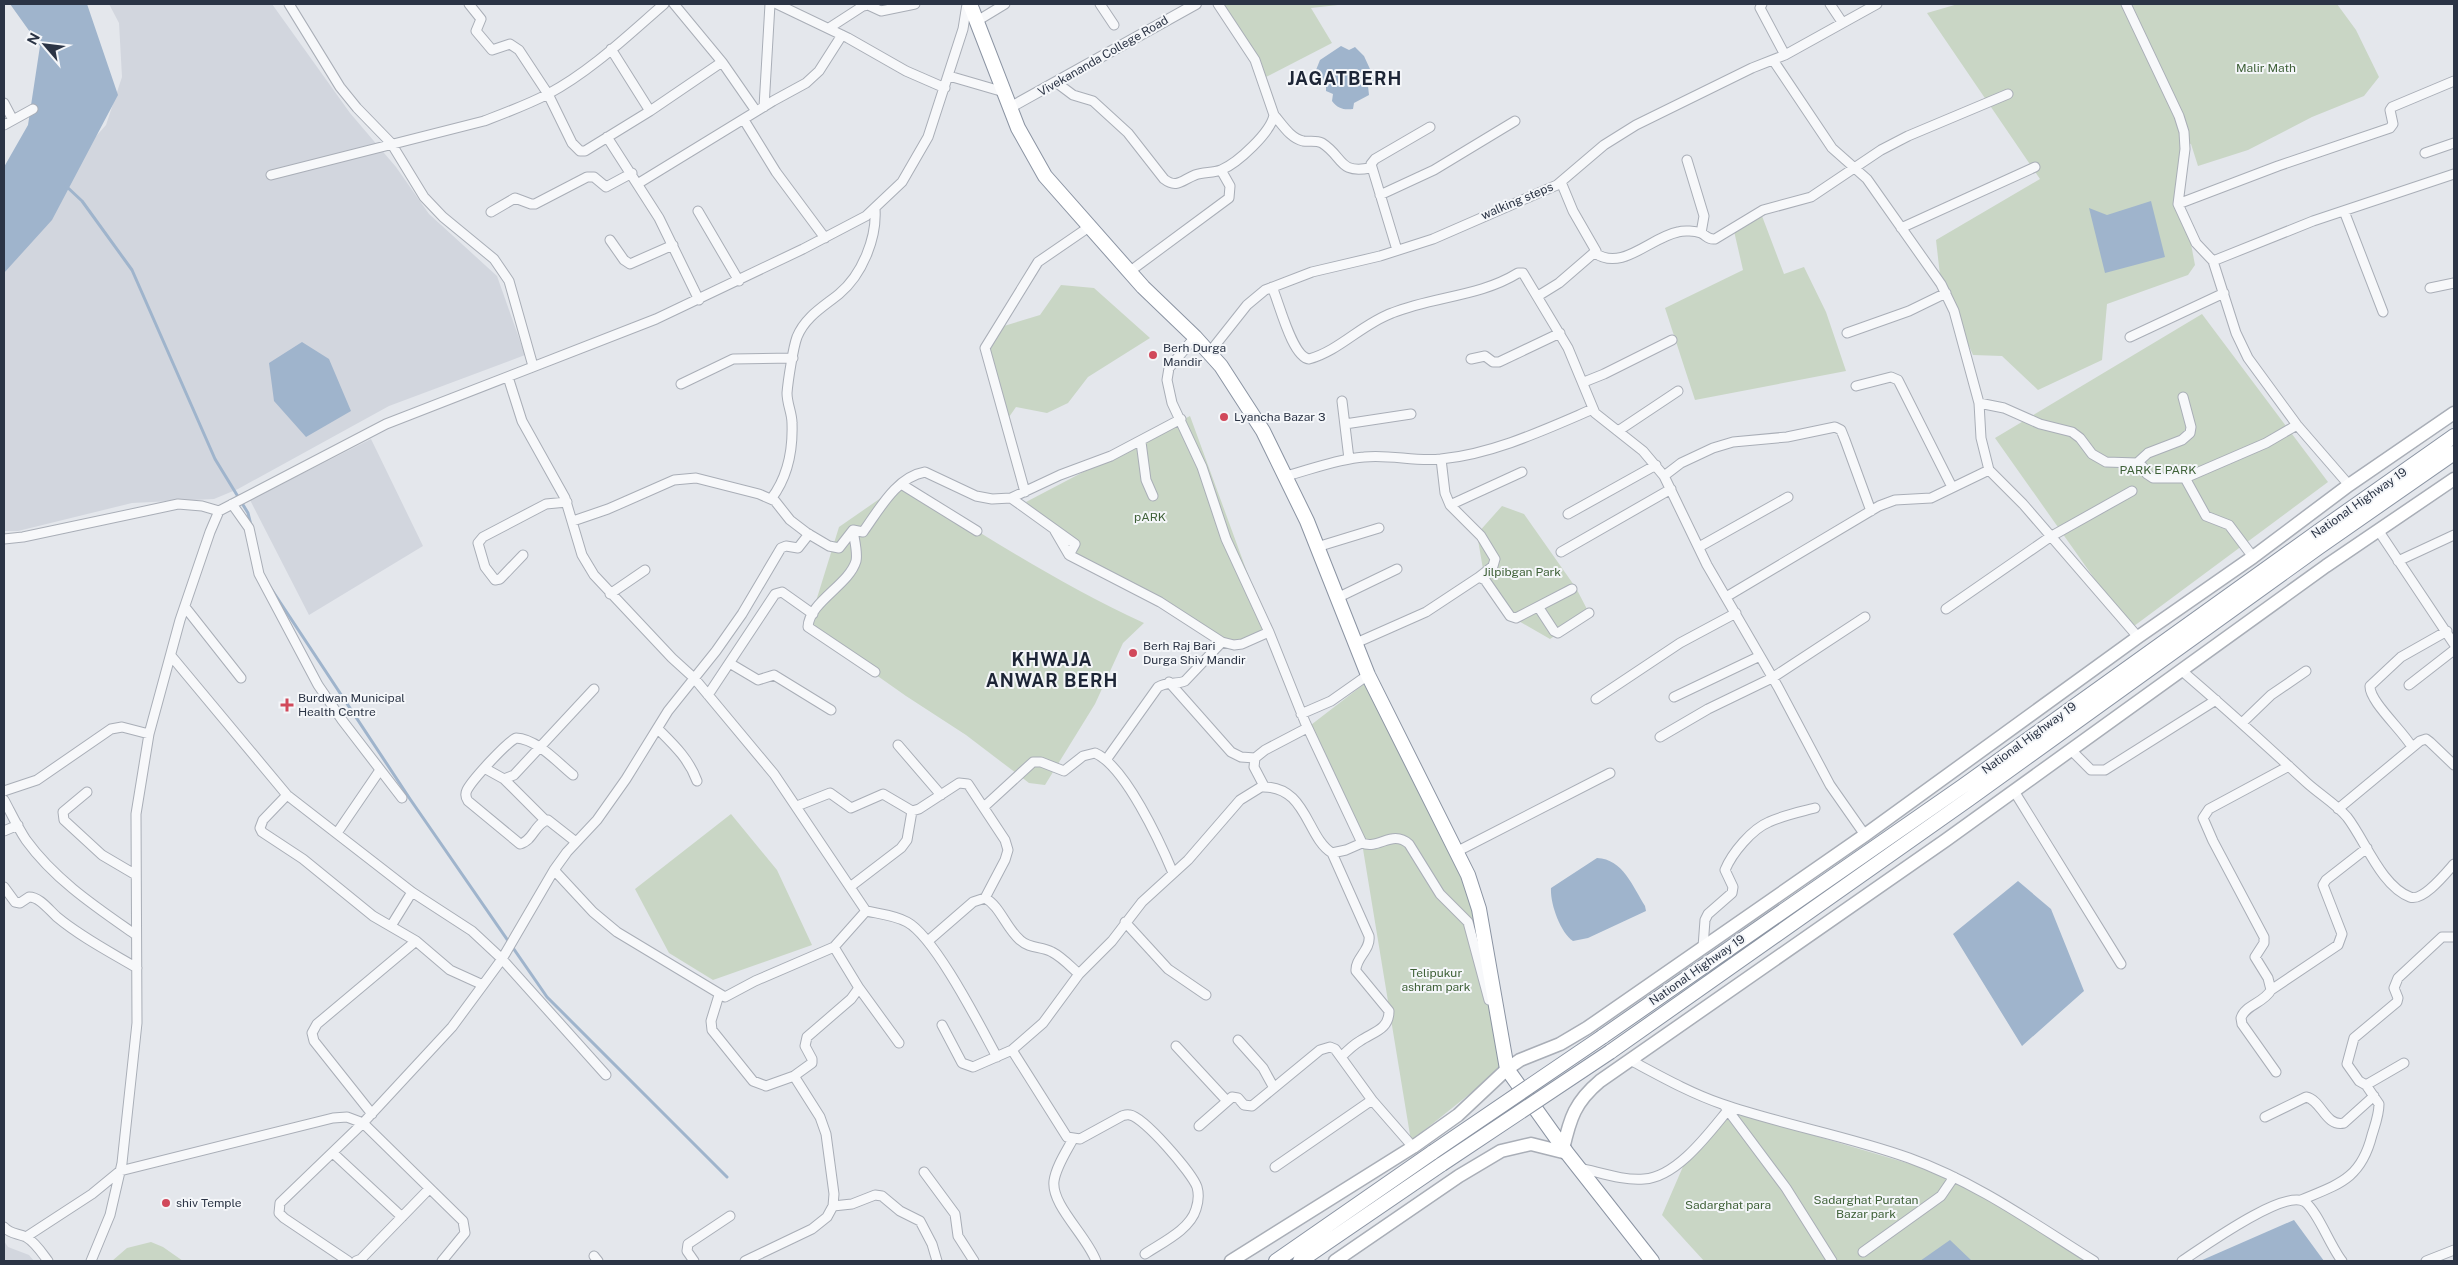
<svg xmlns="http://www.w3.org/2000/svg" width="2458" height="1265" font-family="'Public Sans',sans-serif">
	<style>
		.built { fill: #d2d6de }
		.green { fill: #c9d6c5 }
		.water { fill: #9fb4cc }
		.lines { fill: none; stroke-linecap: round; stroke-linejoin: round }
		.stream { stroke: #9fb4cc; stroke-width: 3 }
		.minor-casing { stroke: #a9aeb7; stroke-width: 11 }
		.tertiary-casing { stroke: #a9aeb7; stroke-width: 12 }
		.secondary-casing { stroke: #a9aeb7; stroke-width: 15 }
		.trunk-casing { stroke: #8b94a3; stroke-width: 16 }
		.minor { stroke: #f7f8fa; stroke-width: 9 }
		.tertiary { stroke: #f7f8fa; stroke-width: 10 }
		.secondary { stroke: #fff; stroke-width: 12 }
		.trunk { stroke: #fff; stroke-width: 14 }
		.trunk-bridge-casing { stroke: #8b94a3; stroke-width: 16; stroke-linecap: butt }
		.trunk-bridge { stroke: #fff; stroke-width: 14 }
		.poi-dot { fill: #d1495b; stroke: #f4f6f9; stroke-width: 2 }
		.labels { text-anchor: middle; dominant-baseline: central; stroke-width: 4; stroke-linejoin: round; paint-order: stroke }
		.street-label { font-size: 12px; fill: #2b3445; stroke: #f4f6f9 }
		.park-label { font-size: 12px; fill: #3f6138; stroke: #f4f6f9 }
		.poi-label { font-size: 12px; fill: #2b3445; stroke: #f4f6f9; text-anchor: start }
		.district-label { font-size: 18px; font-weight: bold; letter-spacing: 1px; fill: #1d2536; stroke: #f4f6f9 }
	</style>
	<rect width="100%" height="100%" fill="#e4e7ec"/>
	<!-- built -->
	<path class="built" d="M 109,4 L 272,4 L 350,113 L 396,167 L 429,214 L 497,276 L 525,355 L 389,406 L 238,489 L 214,499 L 132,503 L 18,531 L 4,531 L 4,240 L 106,125 L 122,77 L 119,23 Z
		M 371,439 L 423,546 L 309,615 L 250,500 Z
		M 4,1241 L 8,1247 L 29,1255 L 34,1261 L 4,1261 Z"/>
	<!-- green -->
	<path class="green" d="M 1220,4 L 1347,4 L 1311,8 L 1332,43 L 1264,78 Z
		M 1958,4 L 2337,4 L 2356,30 L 2379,77 L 2364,96 L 2312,117 L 2248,150 L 2198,166 L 2191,144 L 2185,142 L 2182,137 L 2184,207 L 2195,265 L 2188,275 L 2107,304 L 2102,360 L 2038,390 L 2002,356 L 1973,355 L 1941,284 L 1936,240 L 2040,179 L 1927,13 Z
		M 1762,216 L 1784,274 L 1804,267 L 1826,312 L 1846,371 L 1695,400 L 1665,308 L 1743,270 L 1734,231 Z
		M 1061,285 L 1094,288 L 1150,338 L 1088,377 L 1068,403 L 1047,413 L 1016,407 L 1009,417 L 995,386 L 990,350 L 1004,326 L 1040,315 Z
		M 2202,314 L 2328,482 L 2130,629 L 1995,438 Z
		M 1190,416 L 1269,632 L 1234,645 L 1086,563 L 1026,502 Z
		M 901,484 C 981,533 1059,584 1144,623 L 1123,643 L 1095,704 L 1045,785 L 1029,783 L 966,735 L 906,696 L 808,627 L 839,527 Z
		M 1502,506 L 1524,514 L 1576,588 L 1589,613 L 1550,639 L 1510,616 L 1485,581 L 1477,534 Z
		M 1368,681 L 1467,878 L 1502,1068 L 1411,1141 L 1362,843 L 1307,728 Z
		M 731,814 L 777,870 L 812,945 L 713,980 L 669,953 L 635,889 Z
		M 1728,1110 L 1954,1177 L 2092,1261 L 1704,1261 L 1662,1215 L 1688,1155 Z
		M 151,1242 L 163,1247 L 183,1261 L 112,1261 L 127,1248 Z"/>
	<!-- water -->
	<path class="water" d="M 10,4 L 87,4 L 118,95 L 52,220 L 4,273 L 4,167 L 28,125 L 40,46 Z
		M 1341,46 L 1349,50 L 1355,47 L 1364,56 L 1375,80 L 1368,86 L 1369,95 L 1354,103 L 1353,109 C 1344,110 1338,109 1332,101 L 1333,94 L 1326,91 L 1326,84 L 1320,81 L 1316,70 L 1320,60 Z
		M 2151,201 L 2165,257 L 2105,273 L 2089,208 L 2107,215 Z
		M 302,342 L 329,359 L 351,411 L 306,437 L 274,401 L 269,363 Z
		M 1597,858 C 1623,859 1633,887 1645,906 L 1646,911 L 1588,938 L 1573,941 C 1560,932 1550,903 1551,888 Z
		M 2018,881 L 2051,909 L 2084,991 L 2022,1046 L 1953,934 Z
		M 2294,1220 L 2324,1261 L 2200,1261 Z
		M 1950,1240 L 1972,1261 L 1920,1261 Z"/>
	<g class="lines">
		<!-- stream -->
		<path class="stream" d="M 66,186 L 82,201 L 132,270 L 215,459 L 248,513 L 251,525
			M 270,587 L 410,799 L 547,997 L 727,1177"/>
		<!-- minor casing -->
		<g class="minor-casing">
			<path id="minor" d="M 289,4 L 340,87 L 357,108 L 391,143 L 424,197 L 443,217 L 494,259 L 509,281 L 533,366
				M 469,4 L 481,19 L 476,31 L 492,50 L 510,44 L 519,50 L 548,94 L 572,143 L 580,151 L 585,151 L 650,111 L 722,62
				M 674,4 L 722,62 L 756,111
				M 777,4 L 848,38 L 906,71 L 945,88
				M 1100,4 L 1114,25
				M 1762,4 L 1760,8 L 1785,55
				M 1830,4 L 1842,22
				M 2126,4 L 2179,116 L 2184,132 L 2185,149 L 2178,204 L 2196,243 L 2213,261 L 2236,333 L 2248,358 L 2297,425 L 2349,485
				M 977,21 L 1005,4
				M 829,28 L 863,6 L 868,5 L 881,11 L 915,4
				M 611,49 L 650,111
				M 1773,60 L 1832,148 L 1867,179 L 1941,284 L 1954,311 L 1979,403 L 2004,408 L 2040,424 L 2072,432 L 2080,438 L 2092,454 L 2106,462 L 2137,463 L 2142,466 L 2147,474 L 2153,478 L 2185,478 L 2206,516 L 2229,525 L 2253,557
				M 949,76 L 1004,92
				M 1057,83 L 1073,95 L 1093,101 L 1128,133 L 1164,179 C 1177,189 1182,180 1195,175 C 1203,172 1213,173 1221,170 C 1238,163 1271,132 1274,115 L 1255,60 L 1218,4
				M 4,103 L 13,120
				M 764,107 L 770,4
				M 1274,115 C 1282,124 1290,138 1303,141 C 1309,142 1316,140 1322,143 C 1344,157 1338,174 1370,168
				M 744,120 L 776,172 L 825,238
				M 4,125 L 33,109
				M 607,137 L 659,218 L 699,300
				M 2425,153 L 2454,143
				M 1687,160 L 1704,216 L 1701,233
				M 271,175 L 484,121 C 505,113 527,105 548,94 C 591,71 627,36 664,4
				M 639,183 L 773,101 L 806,83 L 819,71 L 842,35
				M 1380,195 L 1434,170 L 1515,121
				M 2178,204 L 2278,166 L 2390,128 L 2393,124 L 2390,110 L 2392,107 L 2454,81
				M 698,211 L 739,281
				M 2344,211 L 2383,312
				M 491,212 L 515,198 L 531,204 L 535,204 L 587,177 L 594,177 L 606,187 L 632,173
				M 1901,228 L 2035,167
				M 610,240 L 624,260 L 630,264 L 673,245
				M 1397,250 L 1371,164 L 1375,159 L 1430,127
				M 1595,253 C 1622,272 1651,237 1678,232 C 1684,230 1695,231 1701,233 C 1707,236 1708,240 1715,239 L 1763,210 L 1811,197 L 1881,150 L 1908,136 L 2008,94
				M 2213,261 L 2313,221 L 2454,174
				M 1129,272 L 1229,198 L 1230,186 L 1221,170
				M 1272,287 C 1279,302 1292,357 1309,359 C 1339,351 1362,324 1392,313 C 1434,296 1479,297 1518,273 L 1523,273 L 1568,348 L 1595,413 L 1643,451 L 1664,476 L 1707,565 L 1778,687 L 1830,785 L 1865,835
				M 2430,288 L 2454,283
				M 1538,296 L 1559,283 L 1596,251 L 1573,211 L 1561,182
				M 1847,333 L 1909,311 L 1946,293
				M 1195,337 L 1169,368 L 1167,380 L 1172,403 L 1202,467 L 1226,539 L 1269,632 L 1305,722 L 1362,843
				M 2130,337 L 2224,293
				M 1209,353 L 1247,305 L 1265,290 L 1312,272 L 1380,256 L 1433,239 L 1557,185 L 1604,145 L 1636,125 L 1752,68 L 1785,55 L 1877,4
				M 1471,359 L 1485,356 L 1493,362 L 1499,362 L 1560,333
				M 508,377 L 522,421 L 565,498 L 582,555 L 594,575 L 672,658 L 694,678 L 774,774 L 866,911 C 880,914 894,915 907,922 C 935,937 980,1026 997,1057
				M 1584,382 L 1604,374 L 1672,340
				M 681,384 L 733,359 L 793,358
				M 1856,386 L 1891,377 L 1898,380 L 1952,487
				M 1342,401 L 1349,459
				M 1345,424 L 1411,414
				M 1618,431 L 1678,391
				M 1141,442 L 1146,480 L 1153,496
				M 1441,459 L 1445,493 L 1450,505 L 1481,536 L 1495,559 L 1493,566 L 1479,577
				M 2137,463 L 2148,453 L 2182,440 L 2190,433 L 2191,427 L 2183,397
				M 1989,470 L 2023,504 L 2138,637
				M 1286,476 C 1312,469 1338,459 1364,457 C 1390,454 1415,462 1441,459 C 1493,454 1544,430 1593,409
				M 1664,476 L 1681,463 L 1713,448 L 1733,442 L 1787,437 L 1835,427 L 1841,430 L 1845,440 L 1871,511
				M 2185,478 L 2266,443 L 2297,425
				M 901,484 L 977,531
				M 1025,492 L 985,348 L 1038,262 L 1089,227
				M 1011,498 L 1075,544 L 1069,555 L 1160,602 L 1222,642 L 1234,645 L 1242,644 L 1269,632
				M 771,499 C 787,478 793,450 792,423 C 792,413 787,404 787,393 C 788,381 793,348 797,337 C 805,317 823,307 839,294 C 862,275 877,238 875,209
				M 232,504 L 249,528 L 259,574 L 318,685 L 342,720 L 402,798
				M 1450,505 L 1522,472
				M 1568,514 L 1656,465
				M 573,521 L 608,509 L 674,480 L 696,478 L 759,494 L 775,501 L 790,520 L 807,533 L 829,546 L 839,548 L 853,530 L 863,532 C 879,510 896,477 925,472 L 976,496 L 992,499 L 1011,498 L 1060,475 L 1111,456 L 1181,419
				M 853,530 C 854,539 858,552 856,561 C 849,585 809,602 808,627 L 875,672
				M 2378,530 L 2454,644
				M 1055,531 L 1069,555
				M 4,539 L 23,537 L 178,504 L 202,506 L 219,511
				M 1317,547 L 1379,528
				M 1699,547 L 1788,497
				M 1561,552 L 1671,489
				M 523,555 L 500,579 L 495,580 L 485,567 L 478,543 L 483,537 L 546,504 L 567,502
				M 2398,561 L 2454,535
				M 610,594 L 645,570
				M 1726,597 L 1879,506 L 1895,500 L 1931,498 L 1989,470 L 1981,438 L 1979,403
				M 1337,598 L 1397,569
				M 185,607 L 241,678
				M 1539,608 L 1554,631 L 1558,633 L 1589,613
				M 1946,609 L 2050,537 L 2132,491
				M 1356,643 L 1426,612 L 1479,577 L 1485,580 L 1510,616 L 1516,618 L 1572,589
				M 172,657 L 287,795 L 412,892 L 472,931 L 502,959 L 606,1075
				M 731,664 L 758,680 L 774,675 L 831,710
				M 2181,670 C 2224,707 2265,744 2306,782 C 2319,794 2336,804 2347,817 C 2365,840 2381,886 2410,897 C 2423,902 2446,873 2454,864
				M 1169,682 L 1231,752 L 1241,757 L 1255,758
				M 2409,685 L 2454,650
				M 708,695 L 775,594 L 782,592 L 813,614
				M 1674,697 L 1760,656
				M 1596,699 L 1680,643 L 1736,613
				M 1301,714 L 1331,701 L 1368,675
				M 2242,723 L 2271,695 L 2306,671
				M 658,729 C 674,745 689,759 697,781
				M 1660,737 L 1708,709 L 1772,678 L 1865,617
				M 898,745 L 941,795
				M 2412,747 C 2403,731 2369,701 2370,686 L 2401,657 L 2447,631
				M 2071,750 L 2091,770 L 2105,770 L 2216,700
				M 1106,760 L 1158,687 C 1167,681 1175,685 1185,681 L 1222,642
				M 486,769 L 504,779 L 514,775 L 594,689
				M 573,775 C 557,762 537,739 516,738 C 506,743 472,780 467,790 C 465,794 466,798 468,801 L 520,844 C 533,841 535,823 548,820 L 576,842
				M 504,779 L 545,820
				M 1264,786 L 1254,767 L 1255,758 L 1265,750 L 1307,728
				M 4,791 L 37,780 L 111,729 L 122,727 L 149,734
				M 2014,791 L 2121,964
				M 87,792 L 63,812 L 64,820 L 102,855 L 136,875
				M 287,795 L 263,820 L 260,828 L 262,832 L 303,859 L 373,916 L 416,941 L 450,970 L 483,985
				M 4,800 C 11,813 18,828 26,840 C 55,880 96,907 136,935
				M 797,806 L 830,793 L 851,808 L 883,794 L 912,811 L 919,809 L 959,783 L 968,784 L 1005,840 L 1008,850 L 1005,860 L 985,898
				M 985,806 L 1033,762 L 1041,762 L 1064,771 L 1083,756 L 1095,753 C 1125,766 1160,842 1173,873
				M 2338,809 L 2420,741 L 2426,739 L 2430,742 L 2454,765
				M 4,831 L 18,825
				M 337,833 L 380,770
				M 1458,851 L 1610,773
				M 1332,853 L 1369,936 C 1371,950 1355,958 1356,971 L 1389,1011 C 1389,1030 1373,1032 1360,1041 C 1353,1045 1347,1051 1341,1057
				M 554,870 L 593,912 L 617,932 L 725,997 L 755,981 L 834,947 L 866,911
				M 4,887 L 15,902 L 20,903 L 29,897 C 40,897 49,910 57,917 C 81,937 110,952 137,968
				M 850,887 L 901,848 L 907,840 L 912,811
				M 1125,922 L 1168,969 L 1206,995
				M 391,926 L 412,892
				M 928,941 L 973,902 L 985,898 C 1000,906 1006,928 1020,940 C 1030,949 1041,946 1052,952 C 1062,957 1071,967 1079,974
				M 1703,947 L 1705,920 L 1708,914 L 1732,893 L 1733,887 L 1725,870 C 1732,853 1752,829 1769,822 C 1784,815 1800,812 1815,808
				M 859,988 L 899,1043
				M 2271,990 L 2338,945 L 2342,934 L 2323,885 L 2326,880 L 2367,848
				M 719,995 L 711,1021 L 712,1030 L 753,1081 L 766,1086 L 794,1076 L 812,1063 L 812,1059 L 805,1046 L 807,1037 L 851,999 L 859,988 L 834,947
				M 942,1025 L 962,1063 L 973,1067 L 1012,1050 L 1067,1137 L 1080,1139 L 1122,1116 C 1125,1115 1127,1114 1130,1115 C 1144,1117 1192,1173 1197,1187 C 1199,1194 1198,1203 1196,1209 C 1190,1230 1161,1243 1145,1254
				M 1238,1040 L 1263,1068 L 1274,1088
				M 1176,1046 L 1227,1101
				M 1012,1050 L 1043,1023 L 1079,974 L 1112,941 L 1142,902 L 1188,860 L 1240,800 L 1261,787 C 1307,785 1306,837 1332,853 L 1346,850 L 1362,843 C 1379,850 1392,829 1409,844 L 1440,894 L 1468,922 L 1489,1000
				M 1630,1060 C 1660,1076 1690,1093 1722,1104 C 1783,1125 1848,1136 1909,1158 C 1978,1183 2033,1223 2094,1261
				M 2404,1063 L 2366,1085 L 2359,1081 L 2347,1064 L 2354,1038 L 2397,1002 L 2398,998 L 2394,988 L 2398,978 L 2442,937 L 2454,937
				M 2276,1072 L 2242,1024 L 2241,1018 C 2245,1005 2264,1003 2271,990 L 2268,978 L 2255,957 L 2264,943 L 2264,937 L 2213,841 L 2203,818 L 2209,809 L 2289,766
				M 1724,1105 L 1786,1188 L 1832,1261
				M 372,1114 L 314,1041 L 312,1033 L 317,1024 L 416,941
				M 2265,1117 L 2306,1097 C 2322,1100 2325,1127 2344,1123 L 2374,1096
				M 1199,1126 L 1232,1097 L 1238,1098 L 1244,1105 L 1252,1106 L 1320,1050 L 1330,1047 L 1335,1049 L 1372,1100
				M 1073,1139 C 1066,1152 1056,1167 1054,1181 C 1051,1205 1087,1236 1096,1261
				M 333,1153 L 402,1217
				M 1275,1167 L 1372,1100 L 1413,1147
				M 1579,1168 C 1599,1172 1623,1181 1644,1179 C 1677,1177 1709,1133 1728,1110
				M 924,1172 L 955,1214 L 958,1236 L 974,1261
				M 2301,1200 C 2339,1184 2361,1179 2372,1135 C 2375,1125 2379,1115 2379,1104 L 2366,1085
				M 833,1206 L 852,1204 L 875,1195 L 882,1196 L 900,1211 L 920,1221 L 932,1244 L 937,1261
				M 4,1227 C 10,1234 17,1233 26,1237 C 35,1242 42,1253 48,1261
				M 26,1237 L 92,1194 L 120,1171 L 333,1118 L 347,1117 L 363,1123 L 463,1221 L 465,1233 L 442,1261
				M 1863,1252 L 1941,1196 L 1954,1177
				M 594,1256 L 598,1261
				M 91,1261 L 110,1215 L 122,1163 L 137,1023 L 136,814 L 149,734 L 180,620 L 210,532 L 219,511 L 386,424 L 656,319 L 803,249 L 866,216 L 902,182 L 928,137 L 963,29 L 967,4
				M 348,1261 L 284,1218 L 279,1213 L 280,1203 L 363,1123 L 452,1027 L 483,985 L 502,959 L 554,870 L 567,852 L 597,820 L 626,779 L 668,711 L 716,651 L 742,614 L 781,548 L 786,546 L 798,548 L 809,534
				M 356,1261 L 361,1259 L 429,1189
				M 694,1261 L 687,1251 L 688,1244 L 730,1216
				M 745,1261 L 812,1229 L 827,1217 L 833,1206 L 834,1194 L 826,1134 L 820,1117 L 794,1076
				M 2182,1261 C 2202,1248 2284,1188 2305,1202 C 2318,1212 2330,1246 2342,1261
				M 2426,1261 L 2454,1250"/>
		</g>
		<!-- tertiary casing -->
		<g class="tertiary-casing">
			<path id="tertiary" d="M 1011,107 L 1196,4"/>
		</g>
		<!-- secondary casing -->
		<g class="secondary-casing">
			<path id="secondary" d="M 1563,1149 C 1570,1118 1575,1102 1600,1081 L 1946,840 L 2326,566 L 2454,479
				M 1231,1261 L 1413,1147 L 1458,1115 L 1507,1069 L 1520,1060 L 1560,1044 L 1587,1028 L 1865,835 L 2138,637 L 2253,557 L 2349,485 L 2454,413
				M 1335,1261 L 1459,1176 L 1501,1151 L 1531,1144 L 1567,1153"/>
		</g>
		<!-- trunk casing -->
		<g class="trunk-casing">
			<path id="trunk" d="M 970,4 L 1018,128 L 1045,176 L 1143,287 L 1195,337 L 1221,366 L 1263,431 L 1307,521 L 1368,675 L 1468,875 L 1479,909 L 1507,1069 L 1567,1153 L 1652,1261
				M 1602,1037 L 1963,786 L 2319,531 L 2454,436
				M 1610,1052 L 1969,799 L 2319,547 L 2454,453
				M 1276,1261 L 1433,1152
				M 1300,1261 L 1442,1164"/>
		</g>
		<!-- minor -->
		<use href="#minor" class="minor"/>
		<!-- tertiary -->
		<use href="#tertiary" class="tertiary"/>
		<!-- secondary -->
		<use href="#secondary" class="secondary"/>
		<!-- trunk -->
		<use href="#trunk" class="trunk"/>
		<!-- trunk-bridge casing -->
		<g class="trunk-bridge-casing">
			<path id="trunk-bridge" d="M 1433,1152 L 1602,1037
				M 1442,1164 L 1610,1052"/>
		</g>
		<!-- trunk-bridge -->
		<use href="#trunk-bridge" class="trunk-bridge"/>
	</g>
	<!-- markers -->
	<g class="poi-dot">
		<circle cx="1153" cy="355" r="5"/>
		<circle cx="1224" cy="417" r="5"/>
		<circle cx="1133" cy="653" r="5"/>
		<path d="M284.5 697.5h5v5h5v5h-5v5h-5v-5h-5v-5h5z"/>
		<circle cx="166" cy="1203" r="5"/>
	</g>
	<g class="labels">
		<!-- street labels -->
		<g class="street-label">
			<text transform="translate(1103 56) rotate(-30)">Vivekananda College Road</text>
			<text transform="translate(1517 201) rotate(-23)">walking steps</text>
			<text transform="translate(2359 503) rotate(-35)">National Highway 19</text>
			<text transform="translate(2029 738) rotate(-36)">National Highway 19</text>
			<text transform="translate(1697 970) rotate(-35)">National Highway 19</text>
		</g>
		<!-- park labels -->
		<g class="park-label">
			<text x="2266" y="68">Malir Math</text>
			<text x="2158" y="470">PARK E PARK</text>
			<text x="1150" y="517">pARK</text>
			<text x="1522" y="572">Jilpibgan Park</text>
			<text x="1436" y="973">Telipukur<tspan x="1436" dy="14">ashram park</tspan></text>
			<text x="1866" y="1200">Sadarghat Puratan<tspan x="1866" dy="14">Bazar park</tspan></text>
			<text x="1728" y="1205">Sadarghat para</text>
		</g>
		<!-- poi labels -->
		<g class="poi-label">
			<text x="1163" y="348">Berh Durga<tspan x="1163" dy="14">Mandir</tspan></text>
			<text x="1234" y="417">Lyancha Bazar 3</text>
			<text x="1143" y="646">Berh Raj Bari<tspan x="1143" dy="14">Durga Shiv Mandir</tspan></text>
			<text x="298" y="698">Burdwan Municipal<tspan x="298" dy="14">Health Centre</tspan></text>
			<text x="176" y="1203">shiv Temple</text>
		</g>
		<!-- district labels -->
		<g class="district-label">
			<text x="1345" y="78">JAGATBERH</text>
			<text x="1052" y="659">KHWAJA<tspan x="1052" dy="21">ANWAR BERH</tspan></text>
		</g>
	</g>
	<!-- border -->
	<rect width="2458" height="1265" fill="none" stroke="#2b3445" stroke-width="10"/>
	<!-- north arrow -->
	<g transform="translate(45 45) rotate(298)" stroke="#f4f6f9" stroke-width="4" paint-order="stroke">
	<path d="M0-4L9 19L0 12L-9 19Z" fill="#2b3445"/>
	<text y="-8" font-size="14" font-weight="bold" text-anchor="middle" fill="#2b3445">N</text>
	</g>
</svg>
